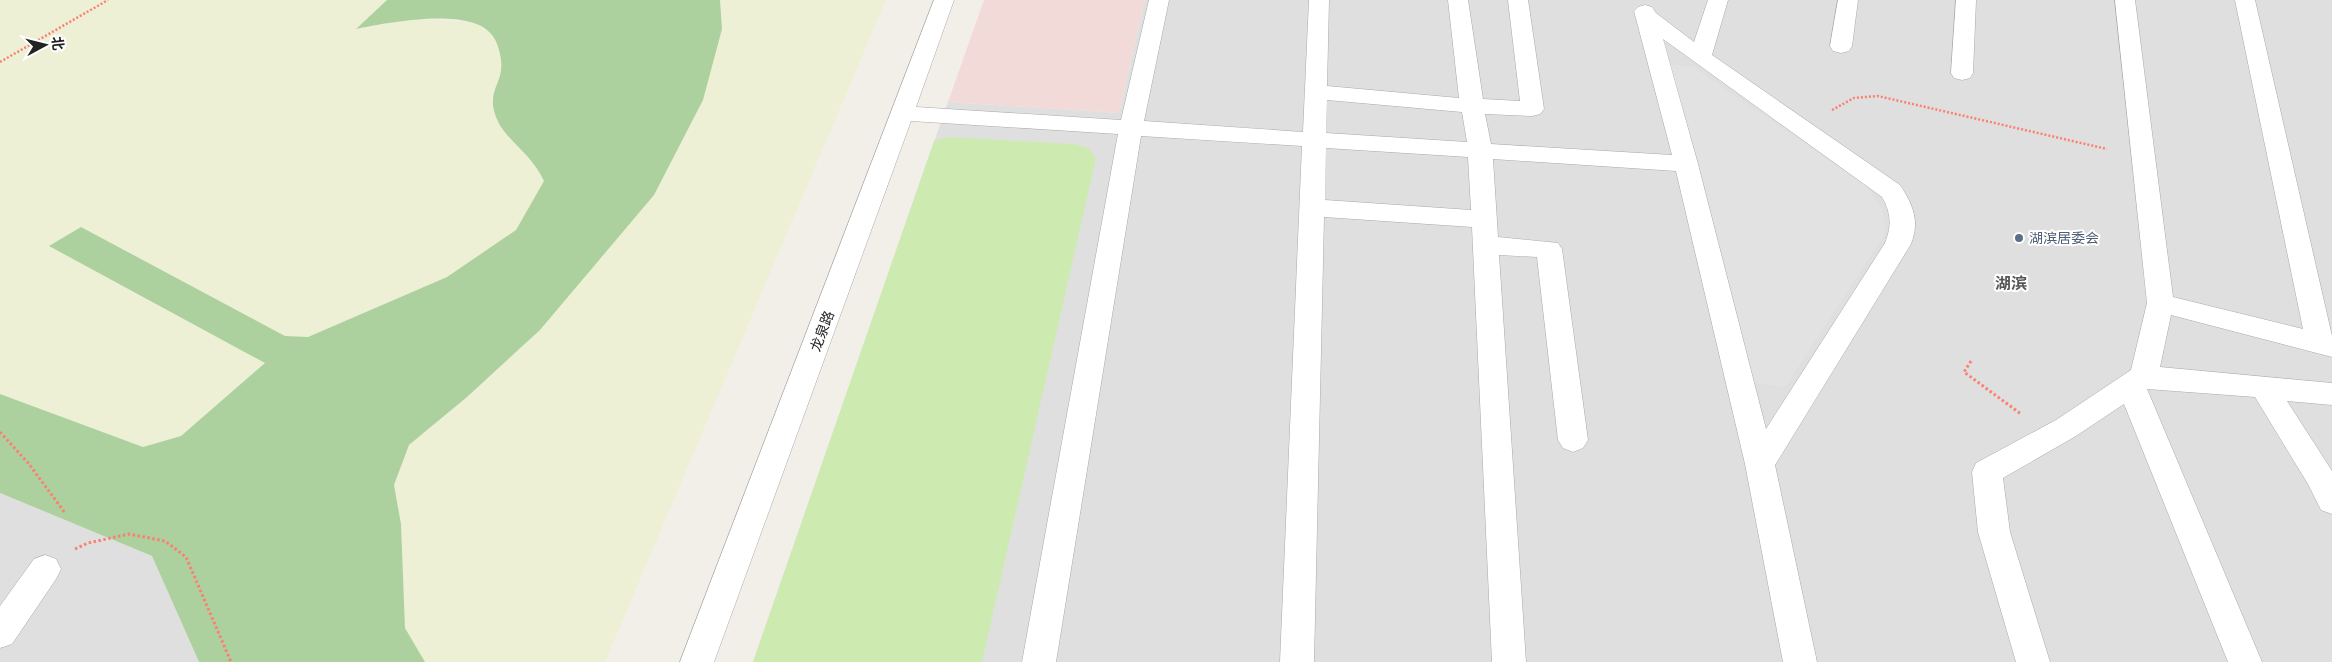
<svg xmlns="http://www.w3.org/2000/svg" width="2332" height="662" font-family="'DM Sans','Noto Sans SC',sans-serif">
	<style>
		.residential { fill: #e0dfdf }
		.commercial { fill: #f2dad9 }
		.farmland { fill: #eef0d5 }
		.grass { fill: #cdebb0 }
		.forest { fill: #add19e }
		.parking { fill: #e2e2e2 }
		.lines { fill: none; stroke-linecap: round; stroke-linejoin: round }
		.minor-casing { stroke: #a9a9a9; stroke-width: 1 }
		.path-far1 { stroke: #fa8072; stroke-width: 2.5; stroke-dasharray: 2 2; stroke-linecap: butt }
		.path { stroke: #fa8072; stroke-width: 3; stroke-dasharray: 2.5 2.5; stroke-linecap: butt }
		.minor { fill: #fff; fill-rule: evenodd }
		.service-dot { fill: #5c6f8a; stroke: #fff; stroke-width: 2 }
		.labels { text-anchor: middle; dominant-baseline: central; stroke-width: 4; stroke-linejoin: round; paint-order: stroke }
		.service-label { font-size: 14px; fill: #4e5e75; stroke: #fff; text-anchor: start }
		.street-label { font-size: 14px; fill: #222; stroke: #fff }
		.quarter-label { font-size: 16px; font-weight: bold; fill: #555; stroke: #fff }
	</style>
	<rect width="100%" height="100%" fill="#f2efe9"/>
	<!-- residential -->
	<path class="residential" d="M 1145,0 L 2332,0 L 2332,662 L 753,662 L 948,102 L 1119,113 Z
		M 0,493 L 152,556 L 199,662 L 0,662 Z"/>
	<!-- commercial -->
	<path class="commercial" d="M 984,0 L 1145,0 L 1119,113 L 948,102 Z"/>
	<!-- farmland -->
	<path class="farmland" d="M 0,0 L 387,0 L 357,28 L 414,19 L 473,22 L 492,34 L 500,53 L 503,70 L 491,100 L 509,138 L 532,162 L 545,181 L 516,230 L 447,277 L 308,337 L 285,336 L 50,246 L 265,363 L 181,436 L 143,447 L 0,394 Z
		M 720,0 L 886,0 L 605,662 L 425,662 L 405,628 L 401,524 L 394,485 L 409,445 L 467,397 L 540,330 L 722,29 Z"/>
	<!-- grass -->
	<path class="grass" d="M 948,137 L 1074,144 L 1088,148 L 1096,158 L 982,662 L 753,662 L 934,141 Z"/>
	<!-- forest -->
	<path class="forest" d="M 387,0 L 720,0 L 722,29 L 703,100 L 654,195 L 540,330 L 467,397 L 409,445 L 394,485 L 401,524 L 405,628 L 425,662 L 199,662 L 152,556 L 0,493 L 0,394 L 143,447 L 181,436 L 265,363 L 49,246 L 81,227 L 285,336 L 308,337 L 447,277 L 516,230 L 544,181 C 541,175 537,168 532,162 C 520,146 501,134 495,114 C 487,89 504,83 501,60 C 500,52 497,41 492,35 C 470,6 387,23 356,29 Z"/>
	<!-- parking -->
	<path class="parking" d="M 1670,64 L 1693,67 L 1866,186 L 1882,209 L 1885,223 L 1884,236 L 1785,387 L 1754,383 Z"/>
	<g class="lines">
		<!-- minor casing -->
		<g class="minor-casing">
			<path id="minor" d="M 934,0 L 954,0 L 916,107 L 1121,120 L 1149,0 L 1169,0 L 1144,121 L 1303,132 L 1309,0 L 1329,0 L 1327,86 L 1459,98 L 1448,0 L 1468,0 L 1483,99 L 1520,101 L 1508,0 L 1528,0 L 1544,109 L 1540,114 L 1532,116 L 1485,114 L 1491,144 L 1672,155 L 1634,11 L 1638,7 L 1645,5 L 1652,7 L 1656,13 L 1694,42 L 1708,0 L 1728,0 L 1712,55 L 1900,185 C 1913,205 1920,221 1911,244 L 1775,465 L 1817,662 L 1783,662 L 1745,464 L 1676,171 L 1493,159 L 1498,237 L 1558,243 L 1562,249 L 1588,440 L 1583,448 L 1573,452 L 1563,448 L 1558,440 L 1537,257 L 1499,255 L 1526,662 L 1492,662 L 1472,227 L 1324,217 L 1314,662 L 1280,662 L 1302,146 L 1141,136 L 1056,662 L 1022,662 L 1118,134 L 911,121 L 714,662 L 680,662 ZM 1663,39 L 1882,197 C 1891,212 1892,226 1885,243 L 1766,429 L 1698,164 ZM 1327,100 L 1462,112 L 1467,142 L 1326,133 ZM 1326,148 L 1468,157 L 1471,210 L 1325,200 Z
				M 1838,0 L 1858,0 L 1852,46 L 1849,51 L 1841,53 L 1833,51 L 1830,46 Z
				M 1956,0 L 1976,0 L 1973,73 L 1970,78 L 1962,80 L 1954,78 L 1951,73 Z
				M 2115,0 L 2135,0 L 2173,297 L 2303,329 L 2235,0 L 2255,0 L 2332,336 L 2332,357 L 2171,315 L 2160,367 L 2332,383 L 2332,405 L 2287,401 L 2332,471 L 2332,514 L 2321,510 L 2308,484 L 2255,397 L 2147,389 L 2262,662 L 2228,662 L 2124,404 L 2076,436 L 2003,478 L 2010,532 L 2050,662 L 2016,662 L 1978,532 L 1972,472 L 1976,463 L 2056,420 L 2131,370 L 2147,303 Z
				M 45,555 L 56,559 L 61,569 L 56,579 L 12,644 L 0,648 L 0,606 L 34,559 Z"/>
		</g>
		<!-- path-far1 -->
		<path class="path-far1" d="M 0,62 L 108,0
			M 1832,110 L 1854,98 L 1878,96 L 2107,149"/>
		<!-- path -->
		<path class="path" d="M 1971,361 L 1964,372 L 2021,414
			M 0,432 L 29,464 L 65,513
			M 75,549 L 88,543 L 129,534 L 165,541 L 186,557 L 231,662"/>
		<!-- minor -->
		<use href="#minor" class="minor"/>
	</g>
	<!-- markers -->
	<circle class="service-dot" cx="2019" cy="238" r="5"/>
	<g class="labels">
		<!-- service labels -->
		<g class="service-label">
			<text x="2029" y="238">湖滨居委会</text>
		</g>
		<!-- street labels -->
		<g class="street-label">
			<text transform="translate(822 331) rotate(-69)">龙泉路</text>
		</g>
		<!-- quarter labels -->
		<g class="quarter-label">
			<text x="2011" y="283">湖滨</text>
		</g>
	</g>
	<!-- north arrow -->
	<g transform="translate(45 45) rotate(83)" stroke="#ffffff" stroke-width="4" paint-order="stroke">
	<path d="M0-4L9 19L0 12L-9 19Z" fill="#222222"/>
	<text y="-8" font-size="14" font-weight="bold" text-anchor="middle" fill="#222222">北</text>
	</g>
</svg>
